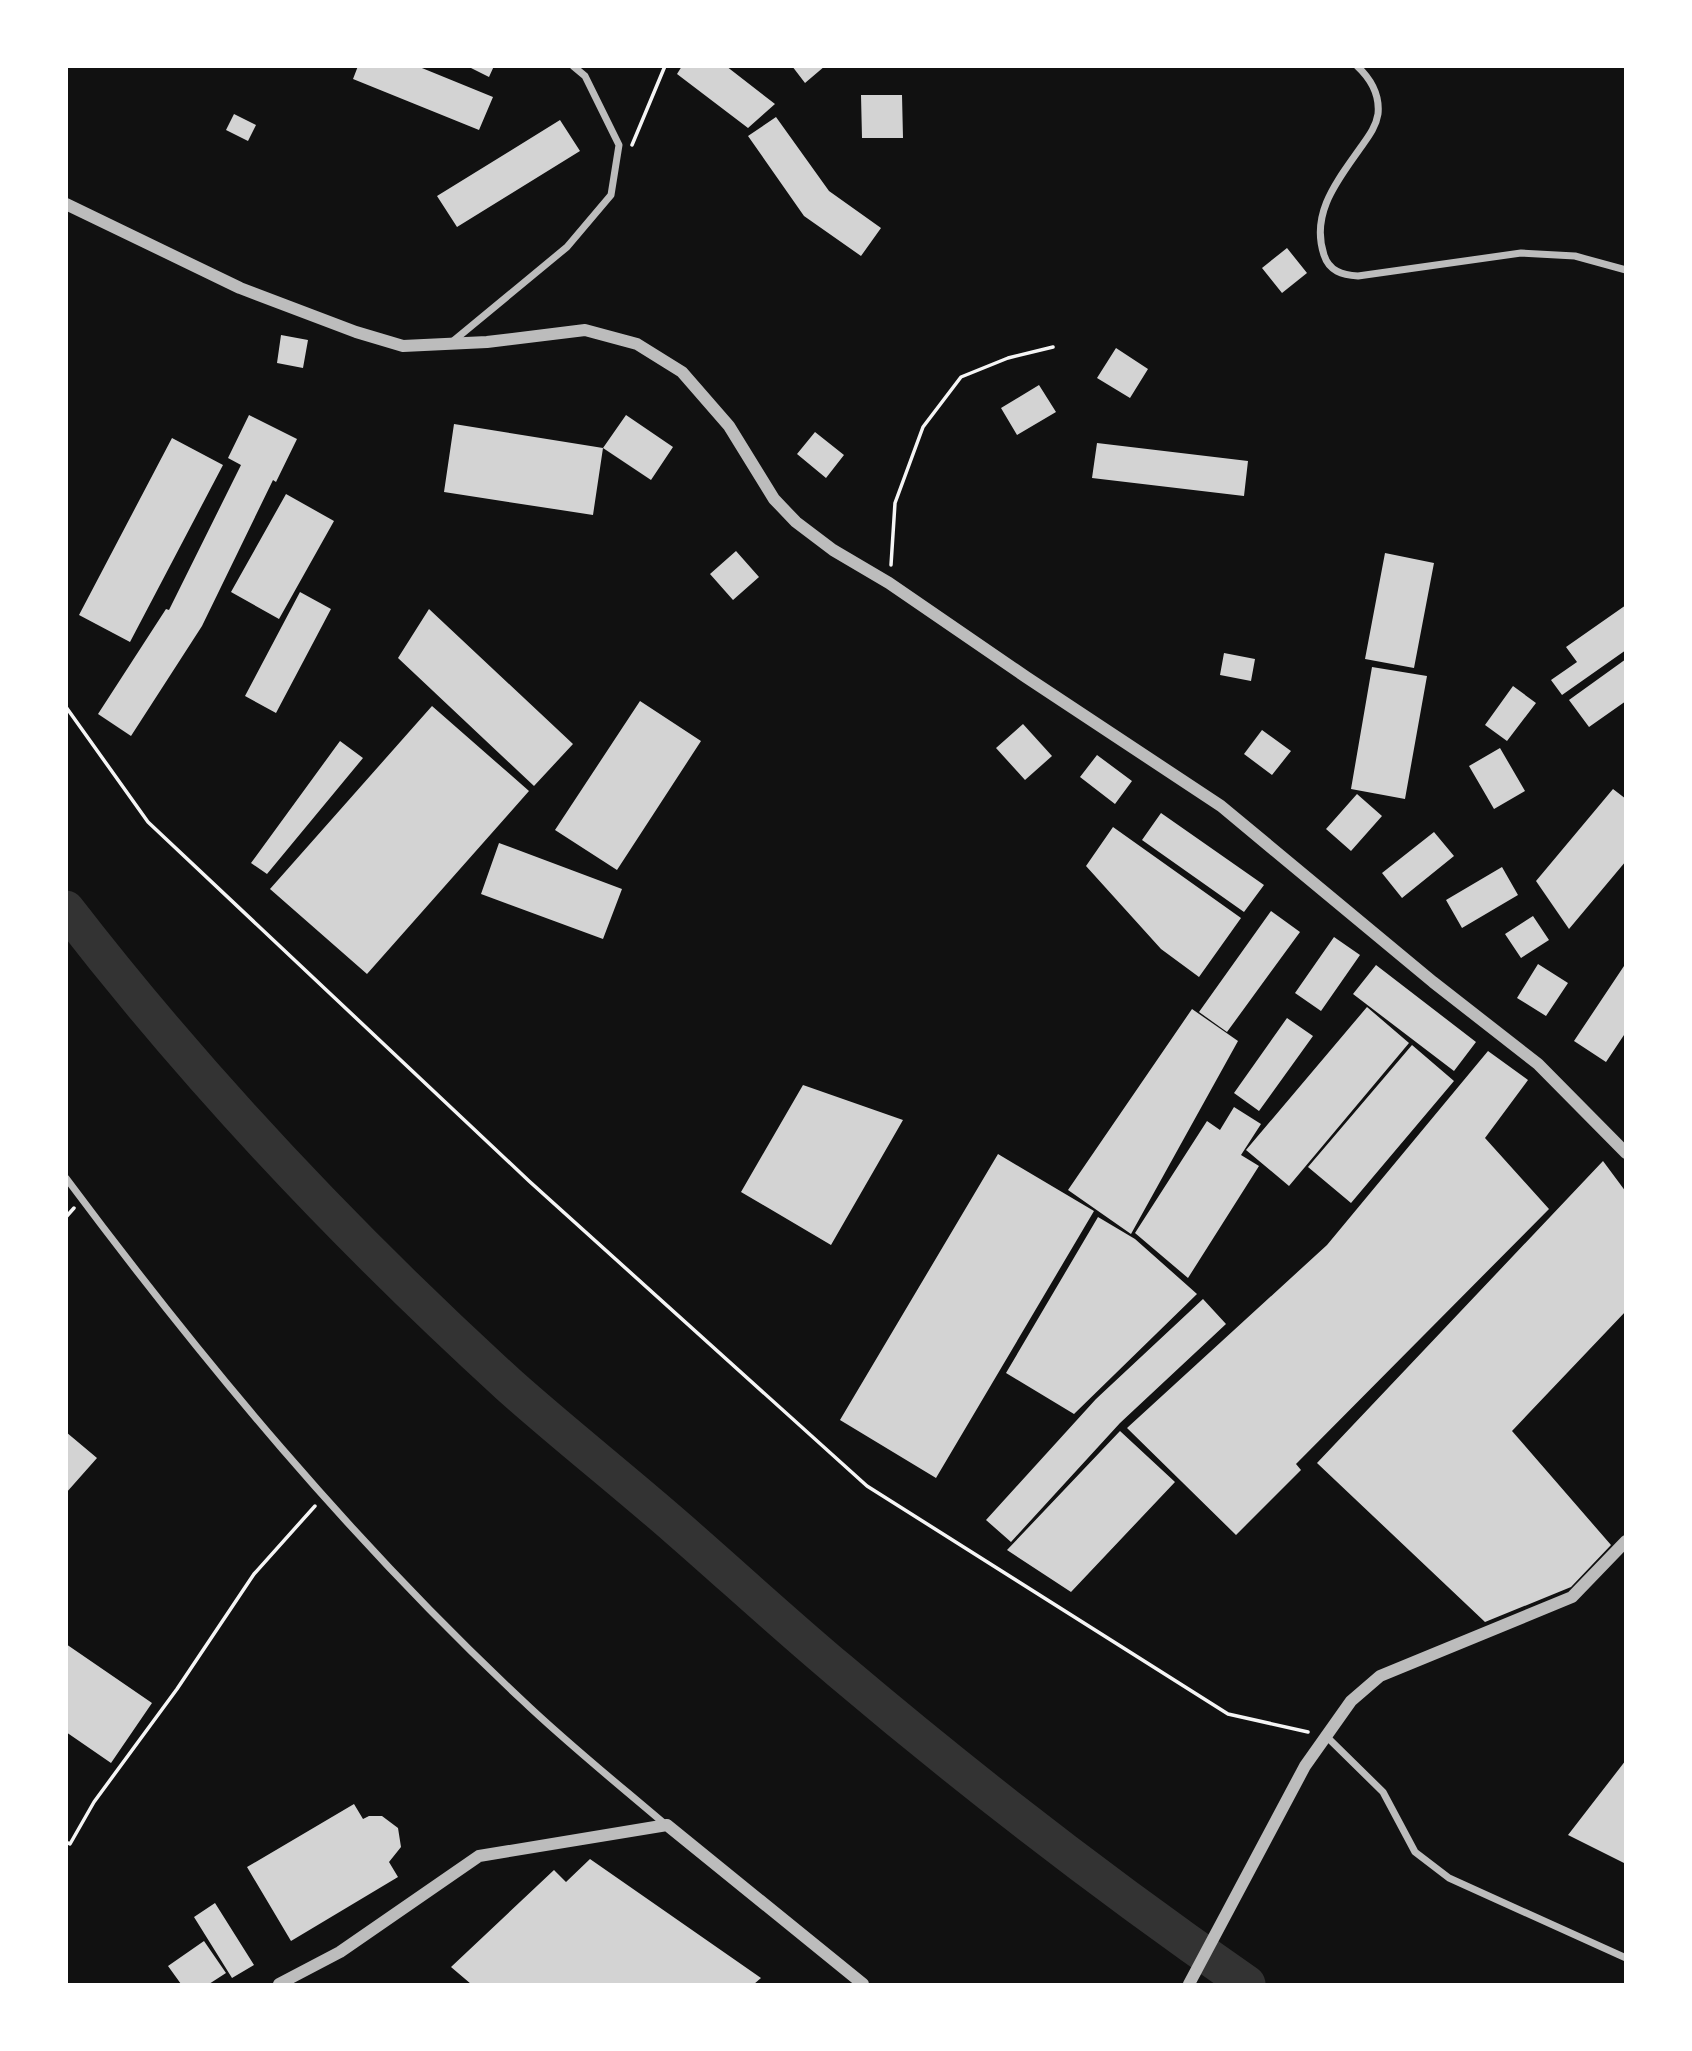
<svg xmlns="http://www.w3.org/2000/svg" width="1692" height="2051" font-family="'Nunito Sans',sans-serif">
	<style>
		.lines { fill: none; stroke-linecap: round; stroke-linejoin: round }
		.river { stroke: #333; stroke-width: 37 }
		.building { fill: #d3d3d3 }
		.path { stroke: #f5f5f5; stroke-width: 3.5 }
		.minor { stroke: #bcbcbc; stroke-width: 7 }
		.tertiary { stroke: #bcbcbc; stroke-width: 12 }
	</style>
	<rect width="100%" height="100%" fill="#111"/>
	<g class="lines">
		<!-- river -->
		<path class="river" d="M 66,909 C 199,1081 350,1240 510,1386 C 564,1434 621,1479 676,1527 C 730,1574 783,1623 839,1670 C 970,1781 1106,1886 1247,1984"/>
	</g>
	<!-- building -->
	<path class="building" d="M 358,66 L 417,66 L 493,97 L 479,130 L 353,79 Z
		M 467,66 L 494,66 L 489,77 Z
		M 682,66 L 726,66 L 775,104 L 748,128 L 677,74 Z
		M 792,66 L 825,66 L 805,83 Z
		M 861,95 L 902,95 L 903,138 L 862,138 Z
		M 234,114 L 256,125 L 248,141 L 226,130 Z
		M 776,117 L 829,191 L 881,228 L 861,256 L 804,216 L 748,136 Z
		M 560,120 L 580,151 L 457,227 L 437,196 Z
		M 1287,248 L 1307,273 L 1282,293 L 1262,268 Z
		M 281,335 L 308,340 L 303,368 L 277,363 Z
		M 1116,348 L 1148,369 L 1130,398 L 1097,378 Z
		M 1039,385 L 1056,412 L 1017,435 L 1001,408 Z
		M 249,415 L 297,439 L 276,482 L 273,480 L 202,626 L 131,736 L 98,714 L 166,609 L 169,610 L 241,465 L 228,458 Z
		M 626,415 L 673,447 L 651,480 L 603,448 Z
		M 454,424 L 603,448 L 593,515 L 444,492 Z
		M 815,432 L 844,455 L 826,478 L 797,454 Z
		M 172,438 L 223,465 L 130,642 L 79,615 Z
		M 1097,443 L 1248,461 L 1244,496 L 1092,478 Z
		M 286,494 L 334,521 L 279,619 L 231,592 Z
		M 736,551 L 759,577 L 733,600 L 710,574 Z
		M 1385,553 L 1434,563 L 1414,668 L 1365,659 Z
		M 300,592 L 331,609 L 276,713 L 245,696 Z
		M 1626,605 L 1626,650 L 1562,695 L 1551,680 L 1577,662 L 1566,647 Z
		M 429,609 L 573,744 L 534,786 L 398,658 Z
		M 1224,653 L 1255,659 L 1251,681 L 1220,675 Z
		M 1626,659 L 1626,701 L 1589,727 L 1569,700 Z
		M 1372,667 L 1427,676 L 1405,799 L 1351,789 Z
		M 1513,686 L 1536,703 L 1507,741 L 1485,725 Z
		M 640,701 L 701,741 L 617,870 L 555,830 Z
		M 432,706 L 529,791 L 367,974 L 270,889 Z
		M 1023,724 L 1052,756 L 1025,780 L 996,748 Z
		M 1262,730 L 1291,751 L 1272,775 L 1244,754 Z
		M 340,741 L 363,758 L 267,874 L 251,863 Z
		M 1500,748 L 1525,791 L 1494,809 L 1469,766 Z
		M 1097,755 L 1132,781 L 1115,804 L 1080,777 Z
		M 1613,789 L 1626,799 L 1626,861 L 1569,929 L 1536,881 Z
		M 1357,794 L 1382,816 L 1351,851 L 1326,829 Z
		M 1161,813 L 1264,885 L 1244,912 L 1142,840 Z
		M 1113,827 L 1241,918 L 1199,977 L 1161,949 L 1086,866 Z
		M 1434,832 L 1454,856 L 1402,898 L 1382,873 Z
		M 499,843 L 622,889 L 603,939 L 481,894 Z
		M 1502,867 L 1518,895 L 1462,928 L 1446,900 Z
		M 1271,911 L 1300,932 L 1227,1032 L 1199,1012 Z
		M 1533,916 L 1549,940 L 1521,958 L 1505,934 Z
		M 1334,937 L 1360,955 L 1321,1011 L 1295,993 Z
		M 1626,963 L 1626,1032 L 1606,1062 L 1574,1041 Z
		M 1538,964 L 1568,983 L 1546,1016 L 1517,998 Z
		M 1376,965 L 1476,1042 L 1454,1071 L 1353,994 Z
		M 1367,1007 L 1409,1043 L 1289,1186 L 1246,1150 Z
		M 1192,1009 L 1238,1041 L 1131,1234 L 1068,1190 Z
		M 1287,1018 L 1313,1036 L 1259,1111 L 1234,1093 Z
		M 1412,1045 L 1454,1081 L 1351,1203 L 1308,1167 Z
		M 1488,1051 L 1528,1080 L 1485,1138 L 1549,1209 L 1296,1464 L 1301,1470 L 1236,1535 L 1127,1428 L 1327,1245 Z
		M 803,1085 L 903,1120 L 831,1245 L 741,1192 Z
		M 1234,1107 L 1261,1124 L 1241,1155 L 1259,1166 L 1188,1278 L 1135,1233 L 1207,1121 L 1220,1130 Z
		M 998,1154 L 1094,1211 L 936,1478 L 840,1420 Z
		M 1603,1161 L 1626,1192 L 1626,1311 L 1512,1431 L 1611,1545 L 1571,1587 L 1485,1622 L 1317,1463 Z
		M 1098,1217 L 1135,1239 L 1197,1294 L 1074,1414 L 1006,1373 Z
		M 1203,1299 L 1226,1324 L 1120,1423 L 1011,1542 L 986,1520 L 1096,1399 Z
		M 1120,1431 L 1175,1482 L 1071,1592 L 1007,1550 Z
		M 66,1432 L 97,1458 L 66,1493 Z
		M 66,1644 L 152,1703 L 111,1763 L 66,1732 Z
		M 1626,1760 L 1626,1864 L 1568,1835 Z
		M 354,1804 L 363,1819 L 369,1816 L 382,1816 L 398,1828 L 401,1847 L 389,1862 L 398,1877 L 291,1941 L 247,1867 Z
		M 590,1859 L 761,1978 L 754,1984 L 471,1984 L 451,1967 L 554,1870 L 566,1882 Z
		M 215,1903 L 254,1965 L 232,1978 L 194,1917 Z
		M 204,1941 L 226,1973 L 209,1984 L 181,1984 L 168,1966 Z"/>
	<g class="lines">
		<!-- path -->
		<path class="path" d="M 632,145 L 665,66
			M 891,565 L 895,503 L 923,427 L 961,377 L 1008,358 L 1053,347
			M 66,707 L 148,822 L 529,1181 L 867,1486 L 1228,1714 L 1308,1732
			M 66,1217 L 74,1208
			M 66,1842 L 70,1844 L 94,1802 L 177,1689 L 254,1574 L 315,1506"/>
		<!-- minor -->
		<path class="minor" d="M 1357,66 C 1371,79 1380,94 1378,114 C 1376,127 1368,137 1361,147 C 1338,180 1310,213 1324,255 C 1329,271 1342,275 1358,276 L 1521,253 L 1575,256 L 1626,270
			M 452,342 L 567,247 L 611,195 L 619,145 L 585,76 L 573,66
			M 66,1178 C 204,1363 353,1542 522,1700 C 568,1744 618,1784 666,1825
			M 1326,1736 L 1383,1792 L 1415,1852 L 1449,1878 L 1626,1958"/>
		<!-- tertiary -->
		<path class="tertiary" d="M 66,204 L 240,288 L 356,332 L 403,346 L 487,342 L 585,330 L 637,344 L 682,372 L 729,426 L 774,499 L 796,522 L 833,550 L 889,583 L 1026,677 L 1221,806 L 1433,982 L 1538,1064 L 1626,1153
			M 279,1984 L 340,1952 L 479,1856 L 667,1825 L 863,1984
			M 1189,1984 L 1305,1766 L 1351,1701 L 1380,1676 L 1572,1597 L 1626,1541"/>
	</g>
	<!-- border -->
	<rect width="1692" height="2051" fill="none" stroke="#ffffff" stroke-width="136"/>
</svg>
